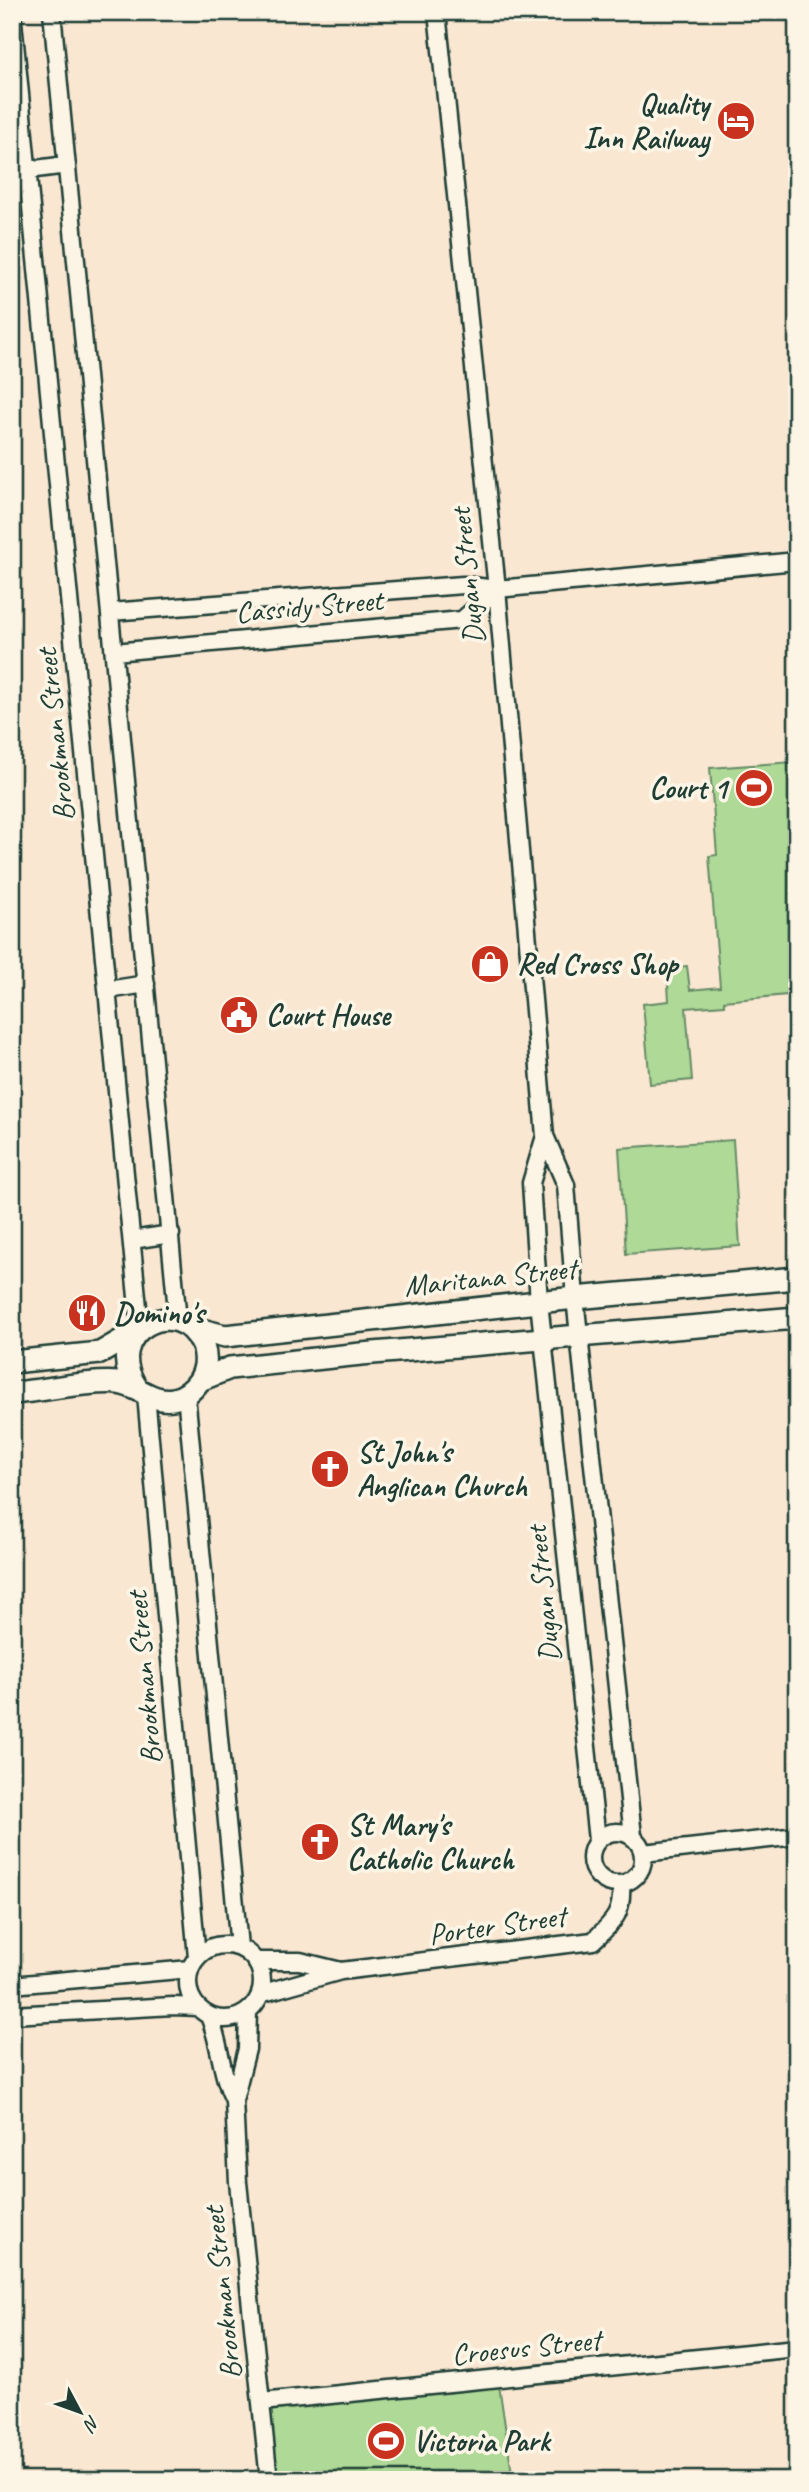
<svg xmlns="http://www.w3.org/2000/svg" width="809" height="2492" font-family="Caveat,sans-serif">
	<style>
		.pitch { fill: #aed997; stroke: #668b66; stroke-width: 2 }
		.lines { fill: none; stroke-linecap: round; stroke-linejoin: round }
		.street-casing { stroke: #1f3d34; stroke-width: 21 }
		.secondary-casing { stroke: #1f3d34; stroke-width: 26 }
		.street { stroke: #fcf5e5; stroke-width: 16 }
		.secondary { stroke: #fcf5e5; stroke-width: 21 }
		.labels { text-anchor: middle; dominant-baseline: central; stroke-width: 7; stroke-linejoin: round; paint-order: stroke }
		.poi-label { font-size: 30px; font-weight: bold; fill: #1f3d34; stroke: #fcf5e5; text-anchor: start }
		.street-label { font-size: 30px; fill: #1f3d34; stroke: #fcf5e5 }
	</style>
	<rect width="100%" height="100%" fill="#fae7d2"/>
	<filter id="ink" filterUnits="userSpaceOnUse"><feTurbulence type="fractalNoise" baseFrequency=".0143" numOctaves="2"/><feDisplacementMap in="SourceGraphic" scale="14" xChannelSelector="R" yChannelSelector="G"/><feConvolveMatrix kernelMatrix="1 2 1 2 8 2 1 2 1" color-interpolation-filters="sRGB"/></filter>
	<g filter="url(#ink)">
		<!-- pitch -->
		<path class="pitch" d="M 797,757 L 797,994 L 724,1001 L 724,1005 L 686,1008 L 692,1080 L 650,1084 L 643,1004 L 669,1001 L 667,968 L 687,966 L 690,990 L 720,987 L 709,856 L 717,855 L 710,768 L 794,762 Z
			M 733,1140 L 740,1246 L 626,1254 L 619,1148 Z
			M 498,2378 L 513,2480 L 269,2480 L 261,2402 Z"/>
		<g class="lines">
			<!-- street casing -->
			<g class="street-casing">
				<path id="street" d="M 12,12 L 140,1328
					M 52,12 L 178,1321
					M 437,12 L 497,589 L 545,1136 L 566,1185 L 575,1298 L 633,1836
					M 28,170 L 67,165
					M 110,612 L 463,585 L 497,589 L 797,561
					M 114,652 L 462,620 L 497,589
					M 108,990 L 146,984
					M 545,1136 L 531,1183 L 539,1302 L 597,1840
					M 132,1240 L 171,1234
					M 186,1394 L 239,1947
					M 146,1395 L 197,1957
					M591 1858a26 26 0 1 1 52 0a26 26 0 1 1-52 0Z
					M 643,1853 L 797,1836
					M188 1982a37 37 0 1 1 74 0a37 37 0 1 1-74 0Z
					M 257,1961 L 300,1961 L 341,1971
					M 12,1985 L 190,1969
					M 260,1994 L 341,1971 L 593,1941 C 614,1921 623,1914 621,1884
					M 248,2011 L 247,2049 L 234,2100 L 238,2182 L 269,2480
					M 12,2015 L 173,2006 L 198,2007
					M 209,2016 C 221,2044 220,2073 234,2100
					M 261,2402 L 797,2348"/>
			</g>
			<!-- secondary casing -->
			<g class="secondary-casing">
				<path id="secondary" d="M 190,1327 L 225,1336 L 575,1298 L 797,1278
					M 12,1362 L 100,1353 L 136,1332
					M 200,1380 L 230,1368 L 361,1354 L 797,1318
					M 12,1393 C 40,1391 93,1380 118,1383 C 138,1385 152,1403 173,1399 C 184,1397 193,1390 199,1381 C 206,1371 207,1357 203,1346 C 179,1289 98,1333 137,1388"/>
			</g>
			<!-- street -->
			<use href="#street" class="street"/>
			<!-- secondary -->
			<use href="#secondary" class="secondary"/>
		</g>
	</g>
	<!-- icons -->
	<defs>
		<g id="hotel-disc" transform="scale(2.0125)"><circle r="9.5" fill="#c8321e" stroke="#fcf5e5"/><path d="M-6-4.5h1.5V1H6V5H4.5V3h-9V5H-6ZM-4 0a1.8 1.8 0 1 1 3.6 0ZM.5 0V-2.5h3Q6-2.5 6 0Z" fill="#fff"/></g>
		<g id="stadium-disc" transform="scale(2.0125)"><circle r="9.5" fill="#c8321e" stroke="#fcf5e5"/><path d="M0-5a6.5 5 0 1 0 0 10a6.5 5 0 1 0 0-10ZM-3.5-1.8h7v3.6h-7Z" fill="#fff"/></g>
		<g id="shop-disc" transform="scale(2.0125)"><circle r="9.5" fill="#c8321e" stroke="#fcf5e5"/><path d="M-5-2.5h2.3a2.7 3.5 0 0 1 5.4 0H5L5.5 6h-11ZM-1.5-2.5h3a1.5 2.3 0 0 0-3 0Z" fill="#fff"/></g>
		<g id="civic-disc" transform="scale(2.0125)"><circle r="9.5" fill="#c8321e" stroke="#fcf5e5"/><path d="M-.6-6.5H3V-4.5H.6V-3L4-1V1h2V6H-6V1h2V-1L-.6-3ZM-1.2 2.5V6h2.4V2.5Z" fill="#fff"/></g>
		<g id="restaurant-disc" transform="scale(2.0125)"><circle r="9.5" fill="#c8321e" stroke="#fcf5e5"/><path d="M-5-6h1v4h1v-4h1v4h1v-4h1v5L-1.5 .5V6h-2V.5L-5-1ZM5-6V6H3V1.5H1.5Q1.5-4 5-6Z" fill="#fff"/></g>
		<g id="church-disc" transform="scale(2.0125)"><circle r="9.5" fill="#c8321e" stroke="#fcf5e5"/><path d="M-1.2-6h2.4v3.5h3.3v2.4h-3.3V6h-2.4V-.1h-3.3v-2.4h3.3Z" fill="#fff"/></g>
	</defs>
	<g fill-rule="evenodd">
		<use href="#hotel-disc" x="736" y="121"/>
		<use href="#stadium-disc" x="754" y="788"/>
		<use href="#shop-disc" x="490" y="964"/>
		<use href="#civic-disc" x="239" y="1015"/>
		<use href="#restaurant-disc" x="87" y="1313"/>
		<use href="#church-disc" x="330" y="1469"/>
		<use href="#church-disc" x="320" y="1842"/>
		<use href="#stadium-disc" x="386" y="2441"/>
	</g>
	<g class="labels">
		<!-- poi labels -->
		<g class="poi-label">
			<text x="709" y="104" text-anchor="end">Quality<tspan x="709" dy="34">Inn Railway</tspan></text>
			<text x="727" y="788" text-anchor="end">Court 1</text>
			<text x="517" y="964">Red Cross Shop</text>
			<text x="266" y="1015">Court House</text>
			<text x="114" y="1313">Domino's</text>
			<text x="357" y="1452">St John's<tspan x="357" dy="34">Anglican Church</tspan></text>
			<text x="347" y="1825">St Mary's<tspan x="347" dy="34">Catholic Church</tspan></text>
			<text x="413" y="2441">Victoria Park</text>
		</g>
		<!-- street labels -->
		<g class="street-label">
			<text transform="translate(467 576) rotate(-96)">Dugan Street</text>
			<text transform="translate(309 606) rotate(-5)">Cassidy Street</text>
			<text transform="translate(55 735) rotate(-96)">Brookman Street</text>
			<text transform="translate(490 1277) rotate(-6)">Maritana Street</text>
			<text transform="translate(543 1594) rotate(-96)">Dugan Street</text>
			<text transform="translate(144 1678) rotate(-95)">Brookman Street</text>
			<text transform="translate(497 1925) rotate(-8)">Porter Street</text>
			<text transform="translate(222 2293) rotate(-96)">Brookman Street</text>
			<text transform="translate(526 2347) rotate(-6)">Croesus Street</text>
		</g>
	</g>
	<!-- margin -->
	<rect width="809" height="2492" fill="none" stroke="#fcf5e5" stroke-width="42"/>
	<rect x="21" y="21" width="767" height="2450" fill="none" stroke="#1f3d34" stroke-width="2.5" filter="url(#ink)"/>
	<!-- north arrow -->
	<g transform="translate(80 2412) rotate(131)" stroke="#fcf5e5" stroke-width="5" paint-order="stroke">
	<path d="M0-5L12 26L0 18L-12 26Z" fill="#1f3d34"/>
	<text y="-10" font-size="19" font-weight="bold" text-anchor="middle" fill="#1f3d34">N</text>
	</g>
</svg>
